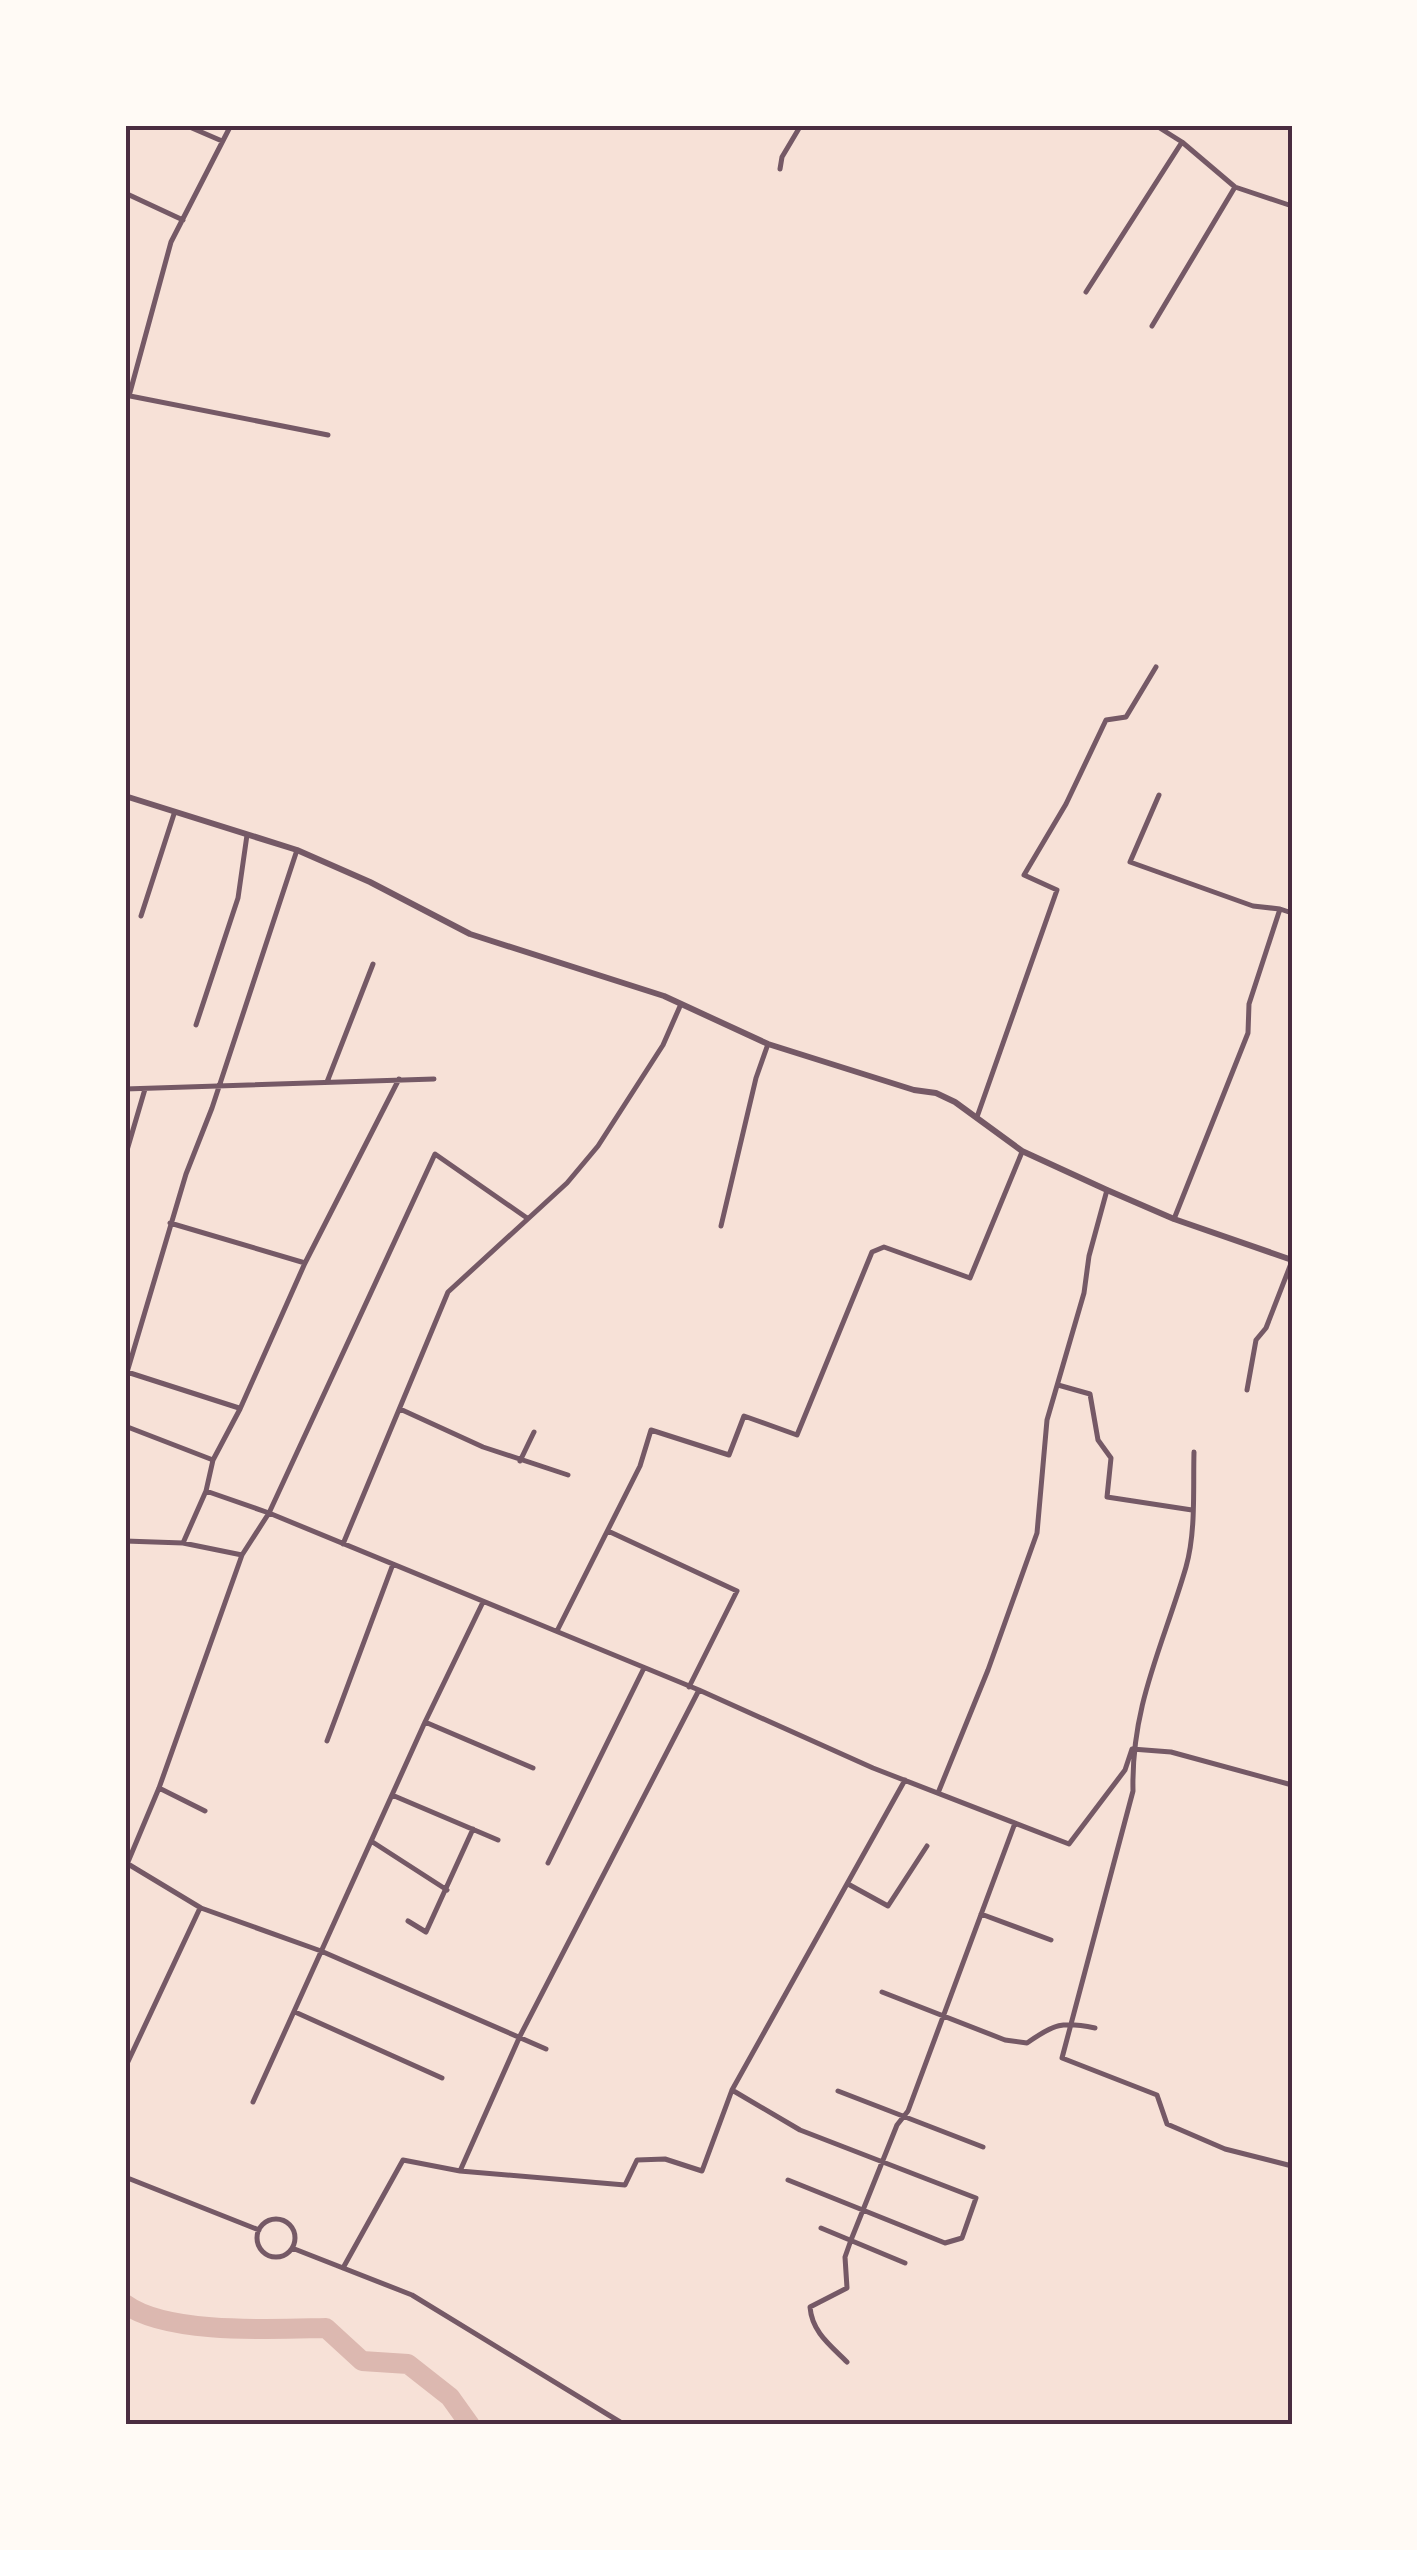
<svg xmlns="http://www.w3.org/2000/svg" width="1417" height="2550" font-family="Quicksand,sans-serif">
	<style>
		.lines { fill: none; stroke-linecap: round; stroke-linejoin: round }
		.river { stroke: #dcb8b0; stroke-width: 20 }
		.minor { stroke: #755966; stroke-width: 5 }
		.tertiary { stroke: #755966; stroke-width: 6 }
		.neatline { fill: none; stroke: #4a2c40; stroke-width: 4 }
	</style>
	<rect width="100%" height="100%" fill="#f7e1d7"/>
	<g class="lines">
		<!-- river -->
		<path class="river" d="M 125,2304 C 167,2335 274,2329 326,2328 L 362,2361 L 408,2364 L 450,2397 L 470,2425"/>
		<!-- minor -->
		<path class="minor" d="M 185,125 L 222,141
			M 1155,125 L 1182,142 L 1235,187 L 1292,206
			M 780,169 L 782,157 L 801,125
			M 125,193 L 183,220
			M 1086,292 L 1182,142
			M 1152,326 L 1235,187
			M 125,395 L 328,435
			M 129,396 L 171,242 L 231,125
			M 1159,795 L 1130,862 L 1253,906 L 1280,909 L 1249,1004 L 1248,1033 L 1174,1219
			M 1280,909 L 1292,913
			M 141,916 L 174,814
			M 196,1025 L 238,898 L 247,835
			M 327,1082 L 373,964
			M 125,1089 L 434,1079
			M 977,1117 L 1057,890 L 1024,875 L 1066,804 L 1106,720 L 1126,717 L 1156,667
			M 125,1157 L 145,1089
			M 170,1223 L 305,1263
			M 721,1226 L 756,1078 L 768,1044
			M 127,1372 L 239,1408
			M 125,1379 L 186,1174 L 212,1108 L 297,850
			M 1058,1385 L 1090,1394 L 1098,1440 L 1111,1458 L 1107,1497 L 1192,1510
			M 1247,1390 L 1256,1340 L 1266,1328 L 1292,1261
			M 400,1409 L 483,1447 L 568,1475
			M 125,1426 L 213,1460
			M 1194,1452 C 1193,1489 1196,1532 1186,1567 C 1163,1646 1131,1705 1133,1791 L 1062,2058 L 1157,2095 L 1167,2124 L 1225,2149 L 1292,2166
			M 520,1461 L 534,1432
			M 206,1491 L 269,1513 L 699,1690 L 873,1768 L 1069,1844 L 1125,1770 L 1132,1749 L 1171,1752 L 1292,1785
			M 608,1531 L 737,1591 L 689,1687
			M 125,1541 L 183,1543 L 242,1555
			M 183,1543 L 206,1491 L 213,1460 L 240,1409 L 305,1263 L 399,1079
			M 343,1544 L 448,1292 L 567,1183 L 598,1146 L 663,1045 L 681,1004
			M 557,1631 L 640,1466 L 651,1430 L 729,1455 L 744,1416 L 797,1435 L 872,1252 L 884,1247 L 970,1278 L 1022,1152
			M 425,1722 L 533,1768
			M 327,1741 L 393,1564
			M 159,1788 L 205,1811
			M 938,1793 L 988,1670 L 1037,1533 L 1047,1420 L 1084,1293 L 1089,1256 L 1107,1190
			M 392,1795 L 498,1840
			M 371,1841 L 447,1890
			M 548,1863 L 644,1668
			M 128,1864 L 201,1908 L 321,1951 L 546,2049
			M 125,1869 L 159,1788 L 242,1555 L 269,1513 L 435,1154 L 527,1218
			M 848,1884 L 888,1906 L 927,1846
			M 981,1914 L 1051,1940
			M 408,1921 L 426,1932 L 473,1829
			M 882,1992 L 1005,2040 L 1027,2043 C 1054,2024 1062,2021 1095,2028
			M 295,2012 L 442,2078
			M 125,2068 L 200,1908
			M 732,2090 L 800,2130 L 976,2198 L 962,2238 L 945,2243 L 788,2180
			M 838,2091 L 983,2147
			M 253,2102 L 425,1722 L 483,1602
			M 460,2171 L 625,2185 L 637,2160 L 665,2159 L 702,2171 L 732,2090 L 905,1780
			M 125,2177 L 259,2230
			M257 2238a19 19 0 1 1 38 0a19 19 0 1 1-38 0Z
			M 821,2228 L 905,2263
			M 292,2248 L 412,2295 L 625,2425
			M 343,2268 L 403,2160 L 460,2171 L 520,2036 L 699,1690
			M 847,2362 C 830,2345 812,2332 810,2307 L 847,2288 L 845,2257 L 851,2240 L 897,2125 L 908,2111 L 1015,1823"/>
		<!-- tertiary -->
		<path class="tertiary" d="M 125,796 L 297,850 L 370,882 L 470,934 L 664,996 L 768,1044 L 914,1090 L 936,1093 L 955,1102 L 1022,1151 L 1107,1190 L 1174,1219 L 1292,1260"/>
	</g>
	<!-- border -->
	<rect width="1417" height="2550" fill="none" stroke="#fffaf5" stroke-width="255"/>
	<rect x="128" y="128" width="1162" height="2294" class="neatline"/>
</svg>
